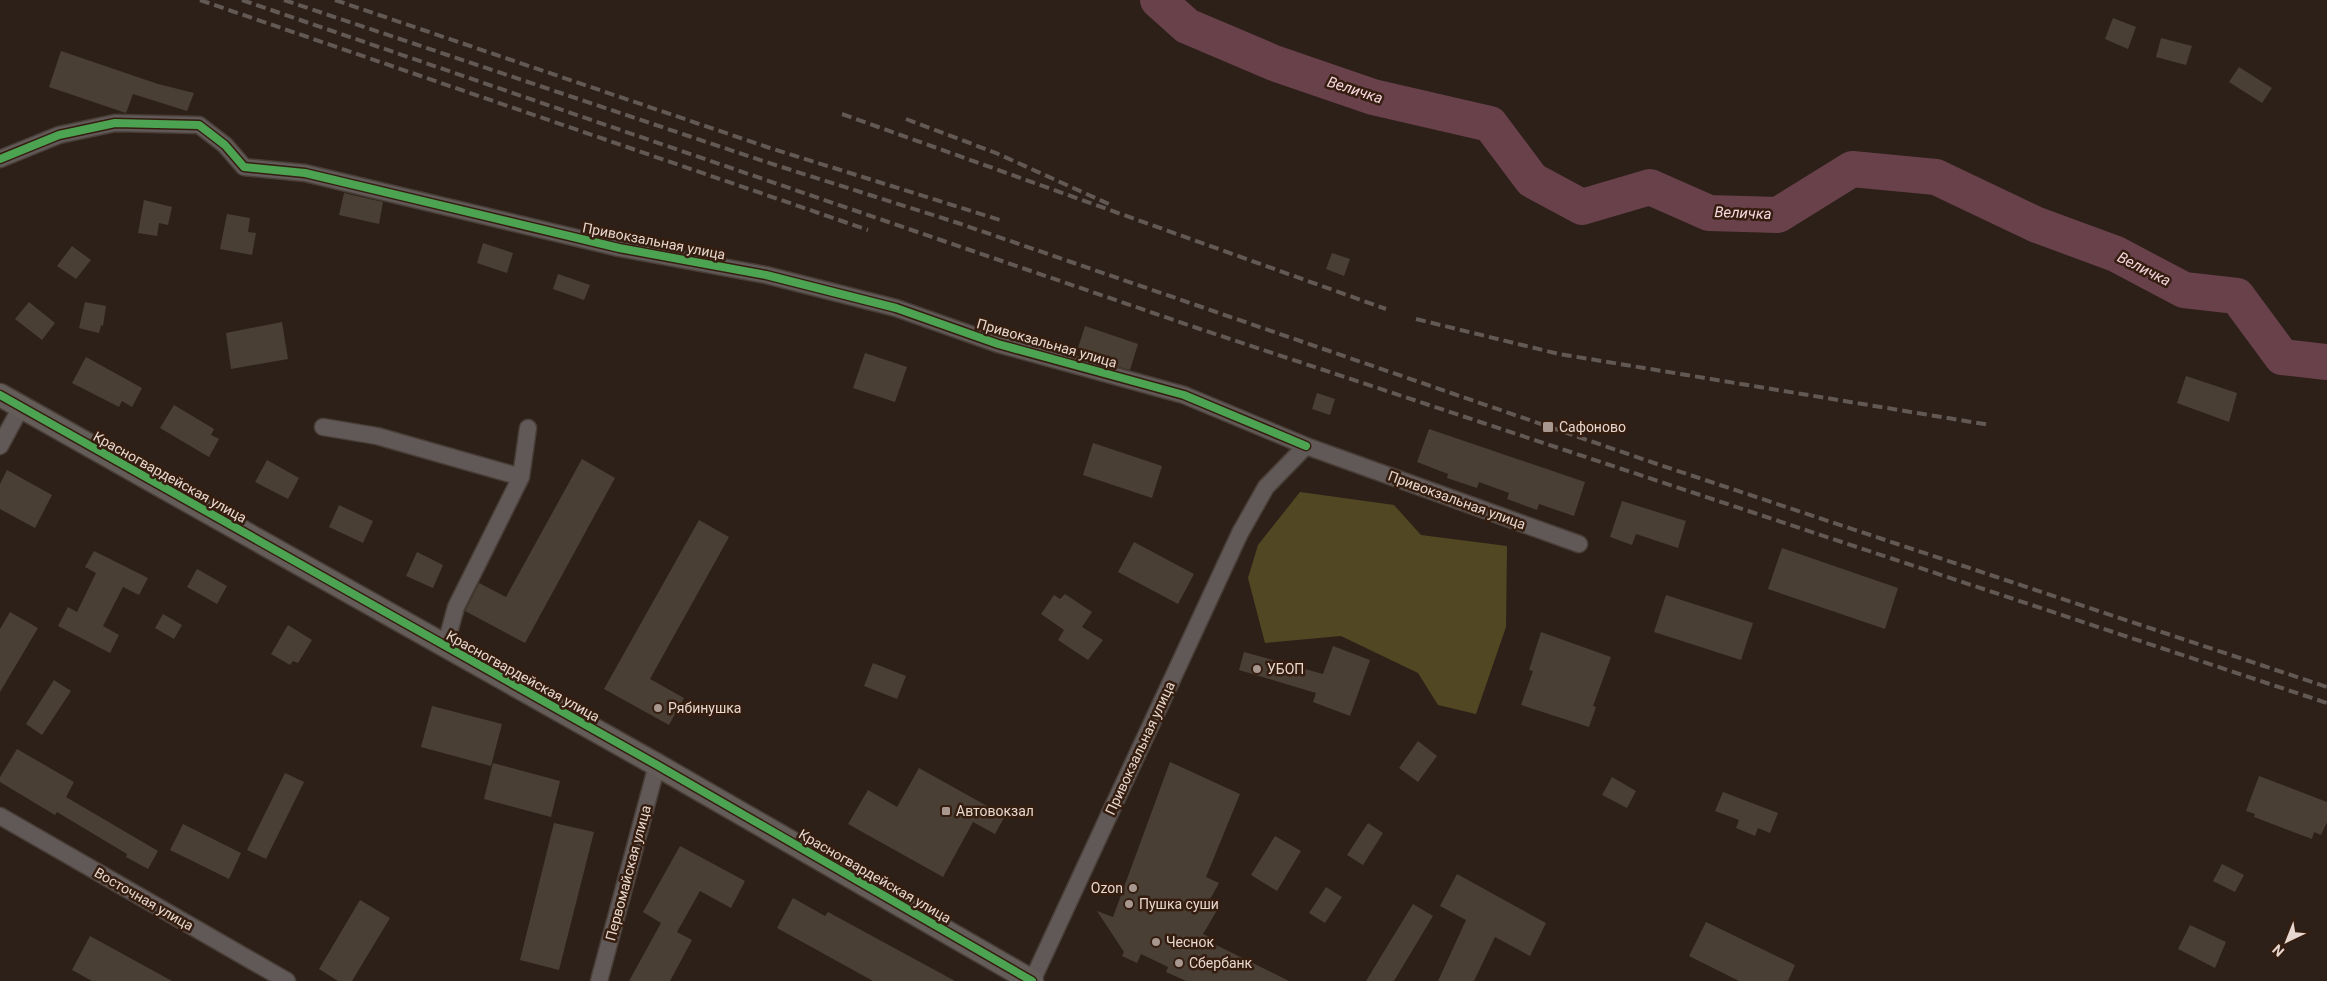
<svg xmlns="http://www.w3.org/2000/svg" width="2327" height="981" font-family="Roboto,sans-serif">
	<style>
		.forest { fill: #514723 }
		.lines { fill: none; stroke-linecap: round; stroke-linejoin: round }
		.river { stroke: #68414b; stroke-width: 36 }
		.building { fill: #4a3f35 }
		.street-casing { stroke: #493e37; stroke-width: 19 }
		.secondary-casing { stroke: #493e37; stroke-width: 25 }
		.street { stroke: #605957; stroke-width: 16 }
		.secondary { stroke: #645c58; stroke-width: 22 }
		.rail { stroke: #625854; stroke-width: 4; stroke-dasharray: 10 5; stroke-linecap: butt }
		.cycleway-casing { stroke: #351d10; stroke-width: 11 }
		.cycleway { stroke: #4ca352; stroke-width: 8 }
		.poi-dot { fill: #a7978f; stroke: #351d10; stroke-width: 2 }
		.labels { text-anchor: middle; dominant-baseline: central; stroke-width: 5; stroke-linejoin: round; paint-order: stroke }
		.street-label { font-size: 14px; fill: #e8d7cf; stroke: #351d10 }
		.poi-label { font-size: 14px; fill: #e8d7cf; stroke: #351d10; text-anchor: start }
		.water-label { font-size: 15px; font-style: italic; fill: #f6d7de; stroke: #351d10 }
	</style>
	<rect width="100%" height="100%" fill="#2d2018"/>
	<!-- forest -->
	<path class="forest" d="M 1300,492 L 1394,505 L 1421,535 L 1507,546 L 1506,627 L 1476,714 L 1438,705 L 1418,673 L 1341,636 L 1265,643 L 1248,578 L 1258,545 Z"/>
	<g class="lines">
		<!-- river -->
		<path class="river" d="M 1158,0 L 1187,26 L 1274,63 L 1373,97 L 1490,124 L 1532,180 L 1582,207 L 1650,187 L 1709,213 L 1778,215 L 1852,169 L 1936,177 L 2037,225 L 2116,254 L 2184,290 L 2237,296 L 2282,357 L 2327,362"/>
	</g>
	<!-- building -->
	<path class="building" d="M 2113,18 L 2136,27 L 2128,49 L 2105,39 Z
		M 2161,38 L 2192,46 L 2186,65 L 2156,57 Z
		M 61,51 L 158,84 L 194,93 L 187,111 L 133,94 L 126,113 L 49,87 Z
		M 2239,67 L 2272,88 L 2262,103 L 2229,82 Z
		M 344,193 L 383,202 L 379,224 L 339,215 Z
		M 144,200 L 172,207 L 168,225 L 159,223 L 157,236 L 138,233 Z
		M 227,214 L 250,218 L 248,232 L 256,233 L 252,255 L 220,249 Z
		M 483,243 L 513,253 L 507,273 L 477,263 Z
		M 72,246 L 91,260 L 76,279 L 57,266 Z
		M 1332,253 L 1350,259 L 1344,276 L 1326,269 Z
		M 558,274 L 590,285 L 584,300 L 553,289 Z
		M 29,302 L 55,323 L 42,340 L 15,319 Z
		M 85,302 L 106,306 L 103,326 L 101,325 L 99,333 L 79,328 Z
		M 282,322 L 288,359 L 231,369 L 226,333 Z
		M 1085,326 L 1138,344 L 1130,370 L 1111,365 L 1112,360 L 1078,348 Z
		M 865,353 L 907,367 L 895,402 L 853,388 Z
		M 86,357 L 142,388 L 132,407 L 122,401 L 119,407 L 72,383 Z
		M 2186,376 L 2237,393 L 2229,422 L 2177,403 Z
		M 1317,393 L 1335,399 L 1330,415 L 1312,409 Z
		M 174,405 L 214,429 L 211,435 L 219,439 L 209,457 L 160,428 Z
		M 1429,429 L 1585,482 L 1574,516 L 1539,504 L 1537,510 L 1507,499 L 1509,493 L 1479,482 L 1477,488 L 1447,478 L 1448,474 L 1417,462 Z
		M 1093,443 L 1162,466 L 1152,498 L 1083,475 Z
		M 582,459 L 615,478 L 525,643 L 465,611 L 479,583 L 506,597 Z
		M 267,460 L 299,478 L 288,499 L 255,482 Z
		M 7,470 L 52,495 L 35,528 L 0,509 L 0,484 Z
		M 1622,501 L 1686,521 L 1678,548 L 1636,534 L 1632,545 L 1610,537 Z
		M 339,505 L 373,521 L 363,543 L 329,527 Z
		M 699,520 L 729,537 L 650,679 L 684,698 L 669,725 L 604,689 Z
		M 1134,542 L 1194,574 L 1178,604 L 1118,572 Z
		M 1782,548 L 1898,588 L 1885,629 L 1768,589 Z
		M 94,551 L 148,578 L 139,595 L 123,587 L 103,626 L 119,635 L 110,653 L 58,626 L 68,607 L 77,612 L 96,573 L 85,567 Z
		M 417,552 L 443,565 L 433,588 L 406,576 Z
		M 197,569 L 227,586 L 217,604 L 187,587 Z
		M 1065,594 L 1092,612 L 1082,627 L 1103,640 L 1088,660 L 1058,640 L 1064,630 L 1041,614 L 1054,595 L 1060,599 Z
		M 1666,595 L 1753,623 L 1741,660 L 1654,632 Z
		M 10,612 L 38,628 L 0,692 L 0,629 Z
		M 163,614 L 182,625 L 174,639 L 155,628 Z
		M 288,625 L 312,640 L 298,663 L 293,661 L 290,665 L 271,654 Z
		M 1541,632 L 1611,657 L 1593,706 L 1596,707 L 1589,727 L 1521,705 L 1533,671 L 1529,670 Z
		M 1333,646 L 1370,660 L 1350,716 L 1313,702 L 1316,693 L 1239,670 L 1244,652 L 1323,674 Z
		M 873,663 L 906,676 L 897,699 L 864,686 Z
		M 54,680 L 71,691 L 42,735 L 26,724 Z
		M 432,706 L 502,724 L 491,766 L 421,747 Z
		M 1418,741 L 1437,756 L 1418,782 L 1399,768 Z
		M 17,749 L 74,782 L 66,797 L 158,851 L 148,869 L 126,857 L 127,854 L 57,812 L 55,815 L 0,782 L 0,777 Z
		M 1170,762 L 1240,794 L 1206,877 L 1219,883 L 1208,903 L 1219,907 L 1203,934 L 1214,939 L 1212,943 L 1289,981 L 1186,981 L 1166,972 L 1168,967 L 1141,954 L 1137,963 L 1122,956 L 1124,952 L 1097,911 L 1113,917 Z
		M 493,763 L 560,781 L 551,817 L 484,799 Z
		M 919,768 L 1005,816 L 995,834 L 973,822 L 943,877 L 848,824 L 868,790 L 897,807 Z
		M 285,773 L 304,782 L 266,859 L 247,850 Z
		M 2259,776 L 2327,802 L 2327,822 L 2321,835 L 2314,832 L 2312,839 L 2254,817 L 2255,814 L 2246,811 Z
		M 1612,777 L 1636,791 L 1627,808 L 1602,795 Z
		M 1723,792 L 1778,813 L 1770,833 L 1758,828 L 1755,836 L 1736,828 L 1739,820 L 1715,811 Z
		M 554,823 L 594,832 L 559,970 L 520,960 Z
		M 1368,823 L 1383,833 L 1363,865 L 1347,855 Z
		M 183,824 L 241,853 L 229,879 L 170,850 Z
		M 1275,836 L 1301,851 L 1277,891 L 1251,875 Z
		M 680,846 L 745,881 L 731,908 L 700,891 L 677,932 L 692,940 L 670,981 L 629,981 L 661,923 L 643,912 Z
		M 2222,864 L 2244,875 L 2235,892 L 2213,881 Z
		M 1457,874 L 1546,923 L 1530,956 L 1495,937 L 1474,981 L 1438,981 L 1466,920 L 1440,906 Z
		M 1326,887 L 1342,897 L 1325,923 L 1309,913 Z
		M 793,898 L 825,916 L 828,912 L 955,981 L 873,981 L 777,928 Z
		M 360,900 L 390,918 L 352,981 L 338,981 L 319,969 Z
		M 1413,904 L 1433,916 L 1394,981 L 1366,981 Z
		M 1706,922 L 1795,965 L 1788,981 L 1739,981 L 1689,956 Z
		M 2190,925 L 2226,942 L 2215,968 L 2178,949 Z
		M 90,936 L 172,981 L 92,981 L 72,970 Z"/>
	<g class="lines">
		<!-- street casing -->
		<g class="street-casing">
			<path id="street" d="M 0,159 L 59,135 L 115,123 L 199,125 L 225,145 L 244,167 L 305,173 L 619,248 L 766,275 L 896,308 L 998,344 L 1184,395 L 1306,446
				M 323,427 L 377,436 L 521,477
				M 0,446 L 21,407
				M 445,647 L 456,607 L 521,477 L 528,428
				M 0,816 L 287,981
				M 599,981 L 657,765
				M 1032,981 L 1240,533 L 1266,487 L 1306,446 L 1579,544"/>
		</g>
		<!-- secondary casing -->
		<g class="secondary-casing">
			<path id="secondary" d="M 0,395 L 657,765 L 1032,981"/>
		</g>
		<!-- street -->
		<use href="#street" class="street"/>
		<!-- secondary -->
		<use href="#secondary" class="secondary"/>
		<!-- rail -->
		<path class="rail" d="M 200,0 L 868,230
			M 242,0 L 1197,328 L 2327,703
			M 284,0 L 766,162 L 958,223 L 1657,464 L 2327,687
			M 335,0 L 767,147 L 1000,220
			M 842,114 L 1386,309
			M 906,119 L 996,153 L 1111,205
			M 1416,319 L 1559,354 L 1990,425"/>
		<!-- cycleway casing -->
		<g class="cycleway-casing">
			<path id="cycleway" d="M 0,159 L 59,135 L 115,123 L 199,125 L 225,145 L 244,167 L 305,173 L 619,248 L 766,275 L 896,308 L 998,344 L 1184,395 L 1306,446
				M 0,395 L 657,765 L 1032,981"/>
		</g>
		<!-- cycleway -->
		<use href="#cycleway" class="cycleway"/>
	</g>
	<!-- markers -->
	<g class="poi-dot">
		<rect x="1542" y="421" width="12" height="12" rx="2.5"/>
		<circle cx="1257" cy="669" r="5"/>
		<circle cx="658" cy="708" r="5"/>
		<rect x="941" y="806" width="10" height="10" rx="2.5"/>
		<circle cx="1133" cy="888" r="5"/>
		<circle cx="1129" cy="904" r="5"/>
		<circle cx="1156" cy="942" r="5"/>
		<circle cx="1179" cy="963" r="5"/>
	</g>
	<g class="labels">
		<!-- street labels -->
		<g class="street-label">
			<text transform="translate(654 241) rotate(11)">Привокзальная улица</text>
			<text transform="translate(1047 343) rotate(16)">Привокзальная улица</text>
			<text transform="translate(170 477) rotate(29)">Красногвардейская улица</text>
			<text transform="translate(1457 500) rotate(20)">Привокзальная улица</text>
			<text transform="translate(523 676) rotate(29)">Красногвардейская улица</text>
			<text transform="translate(1140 748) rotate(-65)">Привокзальная улица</text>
			<text transform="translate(628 873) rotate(-75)">Первомайская улица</text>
			<text transform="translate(875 876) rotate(30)">Красногвардейская улица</text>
			<text transform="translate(144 899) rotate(30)">Восточная улица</text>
		</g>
		<!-- poi labels -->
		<g class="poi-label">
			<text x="1559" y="427">Сафоново</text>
			<text x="1267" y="669">УБОП</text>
			<text x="668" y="708">Рябинушка</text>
			<text x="956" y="811">Автовокзал</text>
			<text x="1123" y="888" text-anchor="end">Ozon</text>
			<text x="1139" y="904">Пушка суши</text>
			<text x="1166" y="942">Чеснок</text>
			<text x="1189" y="963">Сбербанк</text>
		</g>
		<!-- water labels -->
		<g class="water-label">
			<text transform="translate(1355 90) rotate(18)">Величка</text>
			<text transform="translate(1743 213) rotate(2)">Величка</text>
			<text transform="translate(2144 269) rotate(27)">Величка</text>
		</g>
	</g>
	<!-- north arrow -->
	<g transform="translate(2287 941) rotate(223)" stroke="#351d10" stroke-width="4" paint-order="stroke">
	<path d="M0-4L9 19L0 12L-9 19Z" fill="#e8d7cf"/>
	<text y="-8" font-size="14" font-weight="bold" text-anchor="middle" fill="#e8d7cf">N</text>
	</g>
</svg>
